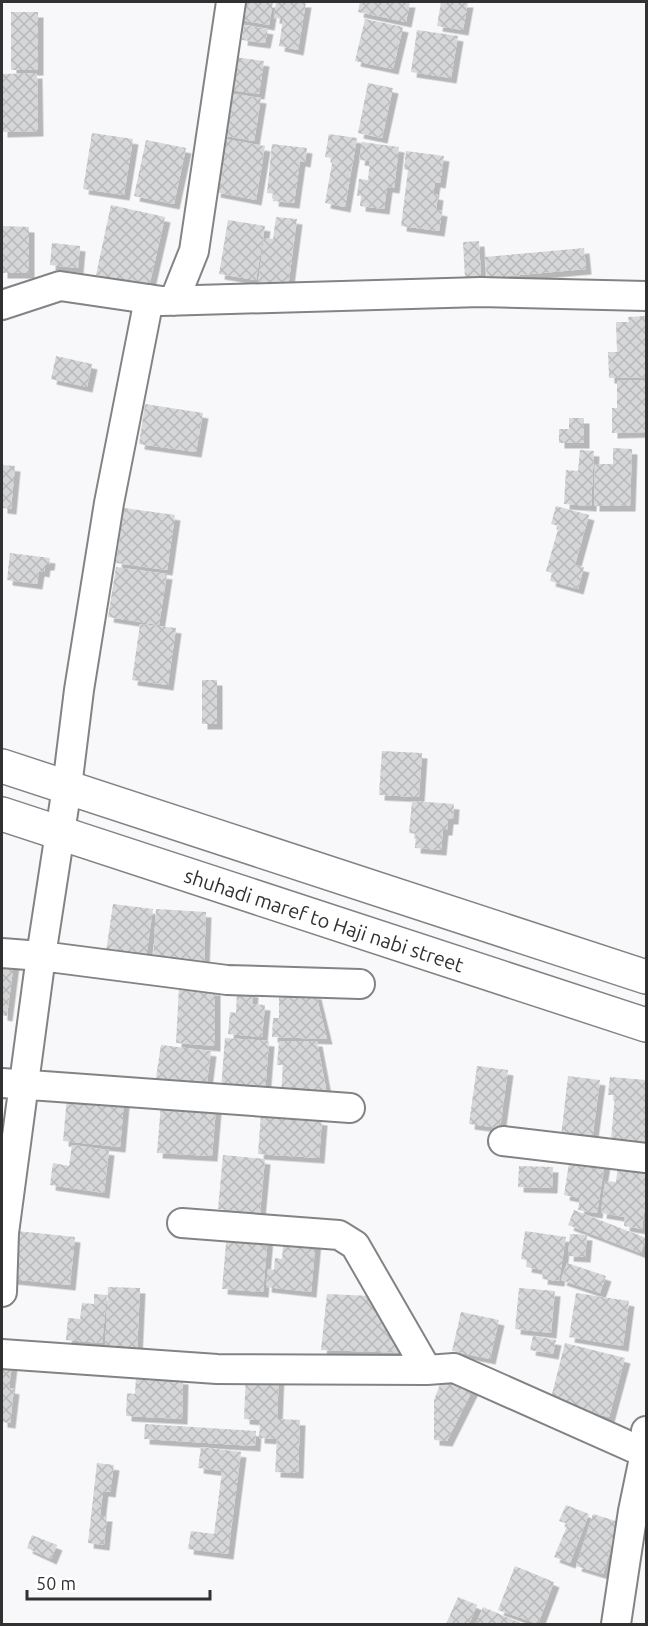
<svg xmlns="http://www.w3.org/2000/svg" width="648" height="1626" font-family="Ubuntu,sans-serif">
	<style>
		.building { fill: url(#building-cross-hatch); filter: url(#shadow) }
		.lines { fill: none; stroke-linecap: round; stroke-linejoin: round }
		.street-casing { stroke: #828385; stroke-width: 32 }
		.secondary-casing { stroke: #828385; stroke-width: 36 }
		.street { stroke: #fff; stroke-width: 28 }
		.secondary { stroke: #fff; stroke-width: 33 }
		.labels { text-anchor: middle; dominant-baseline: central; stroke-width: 5; stroke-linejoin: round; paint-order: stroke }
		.street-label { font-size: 20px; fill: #313132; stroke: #fff }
	</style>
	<defs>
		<pattern id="building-cross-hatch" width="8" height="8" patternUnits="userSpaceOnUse" patternTransform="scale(1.5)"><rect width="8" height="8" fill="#d6d7d9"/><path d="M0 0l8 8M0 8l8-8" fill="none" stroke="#b8b9bb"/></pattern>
		<filter id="shadow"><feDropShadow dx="5.5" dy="5.5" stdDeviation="0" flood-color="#0004"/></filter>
	</defs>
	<rect width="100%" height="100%" fill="#f8f8fa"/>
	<!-- building -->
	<path class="building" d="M 233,2 L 273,2 L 269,25 L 230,18 Z
		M 276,2 L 306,2 L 298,50 L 279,46 L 283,19 L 274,18 Z
		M 360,2 L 410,2 L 406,22 L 358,12 Z
		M 441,2 L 468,2 L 463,30 L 437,26 Z
		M 11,12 L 38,12 L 38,70 L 11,70 Z
		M 365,19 L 403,27 L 393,69 L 355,61 Z
		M 244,25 L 268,29 L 265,43 L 242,40 Z
		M 417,30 L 458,36 L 451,78 L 411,72 Z
		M 235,57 L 264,61 L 259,94 L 223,89 Z
		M 37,73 L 38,131 L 2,132 L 2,74 Z
		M 368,83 L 393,88 L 382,138 L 358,133 Z
		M 228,93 L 261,98 L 254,141 L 221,135 Z
		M 92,133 L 133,139 L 124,195 L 83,189 Z
		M 329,134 L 357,138 L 345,207 L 325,203 L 333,158 L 325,157 Z
		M 224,139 L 265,146 L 256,200 L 215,192 Z
		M 146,140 L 186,148 L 174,204 L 134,196 Z
		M 362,142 L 399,147 L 394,188 L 387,187 L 384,209 L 360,206 L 361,196 L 357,196 L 359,179 L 368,180 L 370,161 L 359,160 Z
		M 272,144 L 307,148 L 305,162 L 300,161 L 294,203 L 273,201 L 274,194 L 267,193 Z
		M 406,151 L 444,156 L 440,183 L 435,182 L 433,194 L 438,195 L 436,210 L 442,211 L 439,231 L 401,226 L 408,170 L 404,169 Z
		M 111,205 L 165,217 L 149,287 L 96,275 Z
		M 276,217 L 297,219 L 287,295 L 257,291 L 264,238 L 273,239 Z
		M 228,220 L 265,226 L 256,280 L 219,274 Z
		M 2,226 L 29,227 L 29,273 L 2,273 Z
		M 479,241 L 481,277 L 465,278 L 463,242 Z
		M 52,243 L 80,246 L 78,268 L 50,265 Z
		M 584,248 L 586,269 L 487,278 L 485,257 Z
		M 646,316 L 646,377 L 609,378 L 608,352 L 617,352 L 616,322 L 629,322 L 628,317 Z
		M 56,356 L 92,364 L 87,387 L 51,379 Z
		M 646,380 L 646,432 L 612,433 L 612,408 L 617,408 L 617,381 Z
		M 145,404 L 203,413 L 196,452 L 139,444 Z
		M 569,418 L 584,418 L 584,443 L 559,443 L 559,429 L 569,429 Z
		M 613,448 L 632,449 L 630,506 L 594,506 L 595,464 L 613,464 Z
		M 580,450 L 594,451 L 591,506 L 564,504 L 566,470 L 578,471 Z
		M 2,465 L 15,466 L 11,509 L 2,508 Z
		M 556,506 L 589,515 L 575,565 L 584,567 L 578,589 L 550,581 L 552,573 L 546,571 L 559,526 L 551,524 Z
		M 124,508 L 175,515 L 167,570 L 116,563 Z
		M 10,553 L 50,558 L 49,565 L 45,565 L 44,572 L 39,571 L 37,584 L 7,580 Z
		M 116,567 L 167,574 L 159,625 L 108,617 Z
		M 140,624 L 176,628 L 168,685 L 132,680 Z
		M 202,680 L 217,680 L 217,724 L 202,724 Z
		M 382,751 L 422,753 L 419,797 L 379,795 Z
		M 412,801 L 454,804 L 453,819 L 448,819 L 447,830 L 443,830 L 441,850 L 415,848 L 416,834 L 409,833 Z
		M 113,904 L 153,909 L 146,957 L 106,952 Z
		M 156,909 L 206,912 L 204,963 L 153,961 Z
		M 2,960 L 14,962 L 7,1016 L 2,1015 Z
		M 179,988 L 215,990 L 215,1046 L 176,1043 Z
		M 237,990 L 253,992 L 252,1004 L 265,1005 L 262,1037 L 228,1034 L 230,1012 L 236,1013 Z
		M 279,990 L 316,994 L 327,1039 L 272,1037 L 273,1018 L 279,1018 Z
		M 225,1038 L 269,1041 L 265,1093 L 221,1089 Z
		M 279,1041 L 317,1041 L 327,1094 L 281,1094 L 283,1065 L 277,1065 Z
		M 161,1045 L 211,1051 L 206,1090 L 155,1084 Z
		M 477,1066 L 508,1070 L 500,1128 L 469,1124 Z
		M 568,1076 L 600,1080 L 592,1141 L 561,1137 Z
		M 610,1077 L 646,1080 L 646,1142 L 611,1139 L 615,1095 L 608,1095 Z
		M 67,1097 L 124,1102 L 120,1147 L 63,1141 Z
		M 161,1104 L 216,1108 L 212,1156 L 157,1153 Z
		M 261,1115 L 322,1120 L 319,1158 L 258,1154 Z
		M 72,1145 L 109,1150 L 104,1193 L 50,1185 L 53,1163 L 69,1166 Z
		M 223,1155 L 265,1159 L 260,1213 L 218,1209 Z
		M 570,1157 L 605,1162 L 597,1213 L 578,1210 L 580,1198 L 564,1195 Z
		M 646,1164 L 646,1197 L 642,1229 L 624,1226 L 625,1217 L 601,1213 L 605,1181 L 616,1182 L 618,1165 Z
		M 519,1166 L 553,1167 L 552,1188 L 518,1187 Z
		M 574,1210 L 646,1238 L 641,1253 L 568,1225 Z
		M 17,1231 L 75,1237 L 70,1285 L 11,1279 Z
		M 525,1231 L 566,1237 L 559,1281 L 542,1279 L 543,1270 L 526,1267 L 527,1260 L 521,1259 Z
		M 227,1232 L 268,1235 L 263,1292 L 222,1289 Z
		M 570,1234 L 587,1235 L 585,1257 L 568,1256 Z
		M 284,1236 L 316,1239 L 311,1292 L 266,1287 L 268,1269 L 274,1270 L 275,1258 L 282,1259 Z
		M 567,1263 L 606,1276 L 600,1293 L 561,1280 Z
		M 108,1287 L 140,1288 L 137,1352 L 105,1350 Z
		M 519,1288 L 555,1291 L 551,1333 L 515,1329 Z
		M 576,1293 L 629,1301 L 623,1346 L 569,1337 Z
		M 94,1294 L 107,1295 L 102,1343 L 66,1340 L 68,1318 L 80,1319 L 82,1303 L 94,1304 Z
		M 327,1294 L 372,1296 L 409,1353 L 321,1350 Z
		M 461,1312 L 499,1320 L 490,1359 L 452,1351 Z
		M 533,1336 L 556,1340 L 553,1354 L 530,1350 Z
		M 565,1343 L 625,1358 L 609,1417 L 550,1402 Z
		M 2,1363 L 12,1364 L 9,1388 L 14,1389 L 10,1423 L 2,1422 Z
		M 246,1372 L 279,1373 L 277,1419 L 300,1420 L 298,1473 L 275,1472 L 277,1439 L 259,1438 L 260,1420 L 244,1419 Z
		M 444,1374 L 473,1389 L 447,1441 L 434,1440 L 434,1400 Z
		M 136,1377 L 183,1379 L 182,1419 L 126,1416 L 127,1393 L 135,1394 Z
		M 145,1424 L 256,1431 L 255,1446 L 144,1439 Z
		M 201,1447 L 241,1452 L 228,1554 L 188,1549 L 191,1531 L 214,1534 L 222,1471 L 198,1468 Z
		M 97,1463 L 114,1465 L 110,1492 L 103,1491 L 100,1516 L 107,1516 L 104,1545 L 88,1543 Z
		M 566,1505 L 589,1514 L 570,1563 L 554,1557 L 568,1524 L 559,1521 Z
		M 593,1514 L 619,1522 L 603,1574 L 576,1566 Z
		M 32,1535 L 57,1545 L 51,1559 L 27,1548 Z
		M 515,1566 L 554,1582 L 538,1624 L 498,1610 Z
		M 458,1597 L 477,1605 L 469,1624 L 446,1624 Z
		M 483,1607 L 523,1624 L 476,1624 Z"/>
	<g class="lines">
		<!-- street casing -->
		<g class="street-casing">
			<path id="street" d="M 174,301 L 194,251 L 231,2
				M 2,305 L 60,286 L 162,301 L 481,292 L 646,296
				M 2,953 L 41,956 L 227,980 L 360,984
				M 2,1083 L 350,1108
				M 503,1141 L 646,1158
				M 182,1223 L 339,1235 L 355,1245 L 427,1370
				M 2,1292 L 4,1233 L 41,956 L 67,787 L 79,690 L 109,503 L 149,299
				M 2,1354 L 217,1369 L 427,1370 L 454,1368 L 645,1453
				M 616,1624 L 633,1511 L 645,1453 L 646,1431"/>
		</g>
		<!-- secondary casing -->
		<g class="secondary-casing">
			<g id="secondary">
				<path d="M 2,766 L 646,977"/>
				<path id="s1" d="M 2,814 L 646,1025"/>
			</g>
		</g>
		<!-- street -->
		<use href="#street" class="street"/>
		<!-- secondary -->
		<use href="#secondary" class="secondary"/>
	</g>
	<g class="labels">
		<!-- street labels -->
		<g class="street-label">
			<text stroke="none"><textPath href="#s1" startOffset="339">shuhadi maref to Haji nabi street</textPath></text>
		</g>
	</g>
	<!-- border -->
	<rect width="648" height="1626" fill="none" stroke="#313132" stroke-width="6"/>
	<!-- scale -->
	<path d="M27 1590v9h183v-9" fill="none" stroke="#313132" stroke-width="3"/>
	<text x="36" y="1590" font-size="18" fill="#313132" stroke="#ffffff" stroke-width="4.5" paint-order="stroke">50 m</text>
</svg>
